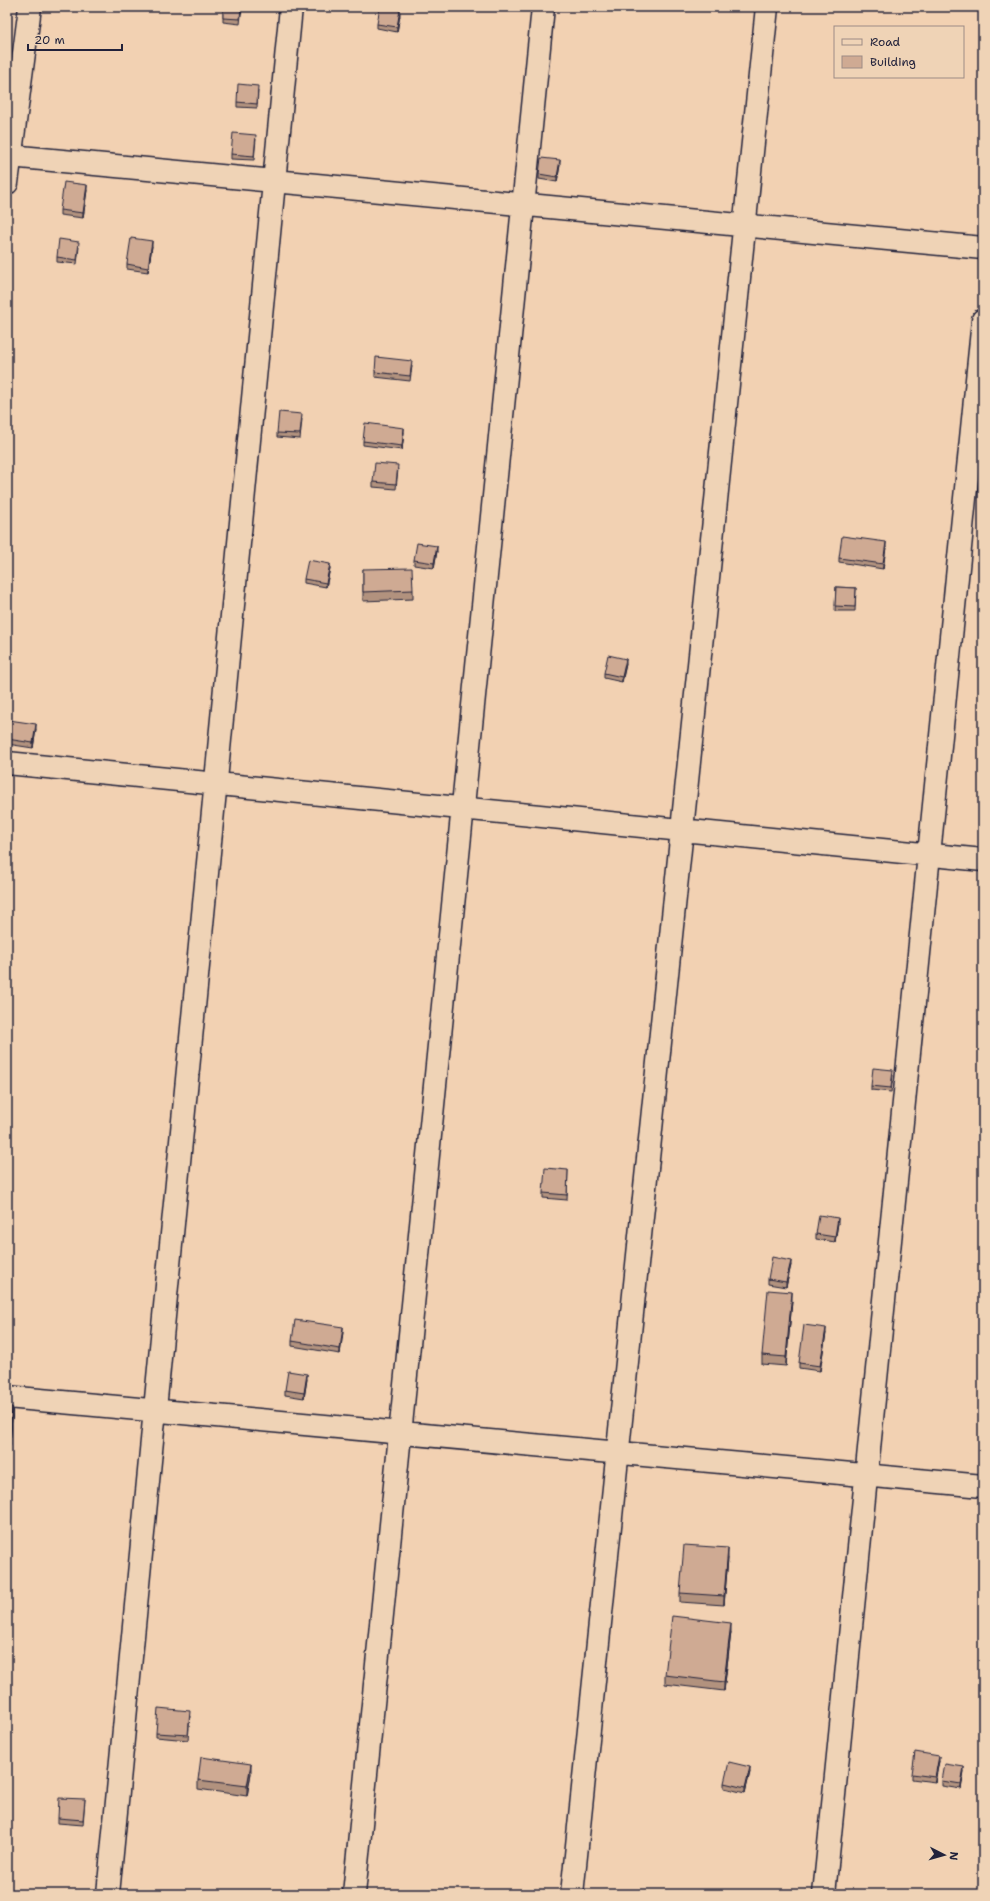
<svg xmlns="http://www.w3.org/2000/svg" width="990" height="1901" font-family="'Shantell Sans',sans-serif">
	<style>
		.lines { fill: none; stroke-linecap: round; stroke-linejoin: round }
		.minor-casing { stroke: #22223b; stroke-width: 25 }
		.tertiary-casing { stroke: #22223b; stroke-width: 25 }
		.minor { stroke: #efd3b6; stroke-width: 22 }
		.tertiary { stroke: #efd3b6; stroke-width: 22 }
		.wall { fill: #b2927e; stroke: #22223b }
		.shaded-wall { fill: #917767; stroke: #22223b }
		.building { fill: #cfaa93; stroke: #22223b }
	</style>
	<rect width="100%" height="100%" fill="#f2d1b2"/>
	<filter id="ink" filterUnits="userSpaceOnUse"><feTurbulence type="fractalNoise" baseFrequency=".025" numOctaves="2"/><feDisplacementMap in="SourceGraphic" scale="8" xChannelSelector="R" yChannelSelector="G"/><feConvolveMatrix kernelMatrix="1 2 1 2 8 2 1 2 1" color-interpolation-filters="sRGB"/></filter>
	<g filter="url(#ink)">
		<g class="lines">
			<!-- minor casing -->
			<g class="minor-casing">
				<path id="minor" d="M 10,156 L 983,248
					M 7,763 L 983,860
					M 7,1397 L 983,1486
					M 108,1894 L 291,7
					M 354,1894 L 543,7
					M 572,1894 L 767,7
					M 824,1894 L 983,320"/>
			</g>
			<!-- tertiary casing -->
			<g class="tertiary-casing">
				<path id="tertiary" d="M 7,183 L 30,7"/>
			</g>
			<!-- minor -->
			<use href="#minor" class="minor"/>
			<!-- tertiary -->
			<use href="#tertiary" class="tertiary"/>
		</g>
		<!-- wall -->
		<path class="wall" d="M 223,7 L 242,7 L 240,24 L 223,22 Z
			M 400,15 L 397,32 L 377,28 L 377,24 Z
			M 258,91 L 257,108 L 237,107 L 237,102 Z
			M 256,139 L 254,160 L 231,159 L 231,154 Z
			M 560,165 L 557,182 L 539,179 L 539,174 Z
			M 87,190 L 83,218 L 60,215 L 60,210 Z
			M 152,246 L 148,272 L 127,269 L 127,264 Z
			M 79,247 L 77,264 L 57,262 L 57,257 Z
			M 412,366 L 410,381 L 375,377 L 375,372 Z
			M 302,419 L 300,439 L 277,437 L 277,433 Z
			M 404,432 L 402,450 L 363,445 L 363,441 Z
			M 398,469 L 396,489 L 373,487 L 373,482 Z
			M 886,547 L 883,569 L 839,562 L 839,558 Z
			M 437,551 L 434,568 L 414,565 L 414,560 Z
			M 330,568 L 326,587 L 304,583 L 304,579 Z
			M 363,569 L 413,590 L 413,599 L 363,601 Z
			M 836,587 L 856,588 L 855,611 L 835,611 Z
			M 626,664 L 622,682 L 604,678 L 604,673 Z
			M 36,729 L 33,748 L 7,744 L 7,734 Z
			M 893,1075 L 891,1092 L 871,1090 L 871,1086 Z
			M 568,1170 L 567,1200 L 543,1198 L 543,1193 Z
			M 838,1223 L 835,1242 L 816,1239 L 816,1234 Z
			M 791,1265 L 786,1287 L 768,1284 L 768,1279 Z
			M 792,1301 L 786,1366 L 762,1364 L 762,1355 Z
			M 343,1332 L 340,1354 L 292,1346 L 292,1341 Z
			M 826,1333 L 820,1371 L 799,1368 L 799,1363 Z
			M 307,1379 L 304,1398 L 285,1395 L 285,1390 Z
			M 7,1406 L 12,1416 L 10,1446 L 7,1446 Z
			M 728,1558 L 724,1605 L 680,1602 L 680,1593 Z
			M 731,1632 L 724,1691 L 665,1684 L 665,1675 Z
			M 190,1716 L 188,1740 L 156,1737 L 156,1733 Z
			M 939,1761 L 935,1782 L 912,1779 L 912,1774 Z
			M 964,1771 L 961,1789 L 942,1786 L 942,1781 Z
			M 750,1772 L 745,1793 L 724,1788 L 724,1783 Z
			M 251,1773 L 247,1796 L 198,1789 L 198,1780 Z
			M 85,1799 L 83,1825 L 58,1823 L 58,1818 Z"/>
		<!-- shaded-wall -->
		<path class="shaded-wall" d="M 400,10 L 400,15 L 397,32 L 397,27 Z
			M 560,160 L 560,165 L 557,182 L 557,177 Z
			M 87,185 L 87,190 L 83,218 L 83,213 Z
			M 152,241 L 152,246 L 148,272 L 148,268 Z
			M 404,428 L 404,432 L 402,450 L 402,446 Z
			M 886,542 L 886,547 L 883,569 L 883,564 Z
			M 437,546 L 437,551 L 434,568 L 434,563 Z
			M 330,564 L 330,568 L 326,587 L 326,583 Z
			M 626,659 L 626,664 L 622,682 L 622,677 Z
			M 36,724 L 36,729 L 33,748 L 33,743 Z
			M 838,1218 L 838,1223 L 835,1242 L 835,1237 Z
			M 791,1261 L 791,1265 L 786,1287 L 786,1282 Z
			M 792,1292 L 792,1301 L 786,1366 L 786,1357 Z
			M 343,1327 L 343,1332 L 340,1354 L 340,1349 Z
			M 826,1328 L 826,1333 L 820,1371 L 820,1366 Z
			M 307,1374 L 307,1379 L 304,1398 L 304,1393 Z
			M 12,1407 L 12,1416 L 10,1446 L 10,1437 Z
			M 728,1548 L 728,1558 L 724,1605 L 724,1596 Z
			M 731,1623 L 731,1632 L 724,1691 L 724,1682 Z
			M 939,1756 L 939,1761 L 935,1782 L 935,1777 Z
			M 251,1764 L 251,1773 L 247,1796 L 247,1786 Z
			M 750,1767 L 750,1772 L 745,1793 L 745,1788 Z
			M 964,1767 L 964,1771 L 961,1789 L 961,1784 Z"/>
		<!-- building -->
		<path class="building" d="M 223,7 L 241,7 L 240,19 L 223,18 Z
			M 380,7 L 384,7 L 400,10 L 397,27 L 377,24 Z
			M 238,84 L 258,86 L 257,104 L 237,102 Z
			M 233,133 L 256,135 L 254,156 L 231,154 Z
			M 541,158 L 560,160 L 557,177 L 539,174 Z
			M 64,182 L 87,185 L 83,213 L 60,210 Z
			M 131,238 L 152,241 L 148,268 L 127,264 Z
			M 59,239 L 79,242 L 77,260 L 57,257 Z
			M 376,357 L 412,361 L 410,376 L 375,372 Z
			M 279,412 L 302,414 L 300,434 L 277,433 Z
			M 365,423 L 404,428 L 402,446 L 363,441 Z
			M 375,463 L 398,465 L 396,484 L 373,482 Z
			M 842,536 L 886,542 L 883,564 L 839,558 Z
			M 417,543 L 437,546 L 434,563 L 414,560 Z
			M 308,560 L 330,564 L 326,583 L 304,579 Z
			M 412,568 L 413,590 L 363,592 L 363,569 Z
			M 836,587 L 856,588 L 855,607 L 835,606 Z
			M 608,655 L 626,659 L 622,677 L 604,673 Z
			M 9,720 L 36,724 L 33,743 L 7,739 Z
			M 873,1068 L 893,1070 L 891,1088 L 871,1086 Z
			M 545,1168 L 568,1170 L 567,1195 L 543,1193 Z
			M 819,1215 L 838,1218 L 835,1237 L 816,1234 Z
			M 772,1257 L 791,1261 L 786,1282 L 768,1279 Z
			M 768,1290 L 792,1292 L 786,1357 L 762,1355 Z
			M 295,1320 L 343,1327 L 340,1349 L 292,1341 Z
			M 804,1325 L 826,1328 L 820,1366 L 799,1363 Z
			M 288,1371 L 307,1374 L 304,1393 L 285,1390 Z
			M 7,1406 L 12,1407 L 10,1437 L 7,1437 Z
			M 684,1545 L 728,1548 L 724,1596 L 680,1593 Z
			M 672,1616 L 731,1623 L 724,1682 L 665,1675 Z
			M 158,1708 L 190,1711 L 188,1735 L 156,1733 Z
			M 915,1752 L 939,1756 L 935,1777 L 912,1774 Z
			M 201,1757 L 251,1764 L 247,1786 L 198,1780 Z
			M 729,1762 L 750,1767 L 745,1788 L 724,1783 Z
			M 945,1764 L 964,1767 L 961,1784 L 942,1781 Z
			M 59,1798 L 85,1799 L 83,1820 L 58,1818 Z"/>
	</g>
	<!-- margin -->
	<rect width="990" height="1901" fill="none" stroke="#efd3b6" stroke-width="24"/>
	<rect x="12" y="12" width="966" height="1877" fill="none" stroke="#22223b" stroke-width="1.5" filter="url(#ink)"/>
	<!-- legend -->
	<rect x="834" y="26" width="130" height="52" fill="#efd3b6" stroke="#9d8c85"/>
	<rect x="842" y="39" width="20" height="6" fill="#efd3b6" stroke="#9d8c85"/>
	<text x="870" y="46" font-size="12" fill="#22223b">Road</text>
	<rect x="842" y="56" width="20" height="12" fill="#cfaa93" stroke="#9d8c85"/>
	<text x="870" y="66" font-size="12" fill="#22223b">Building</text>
	<!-- north arrow -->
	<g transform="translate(944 1855) rotate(96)" stroke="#efd3b6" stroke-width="3" paint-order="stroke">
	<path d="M0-3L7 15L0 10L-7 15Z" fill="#22223b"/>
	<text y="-6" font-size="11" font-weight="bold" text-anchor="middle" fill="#22223b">N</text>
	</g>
	<!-- scale -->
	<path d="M28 44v6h94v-6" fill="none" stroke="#22223b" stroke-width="2"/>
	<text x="34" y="44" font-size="12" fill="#22223b" stroke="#efd3b6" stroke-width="3" paint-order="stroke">20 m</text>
</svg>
